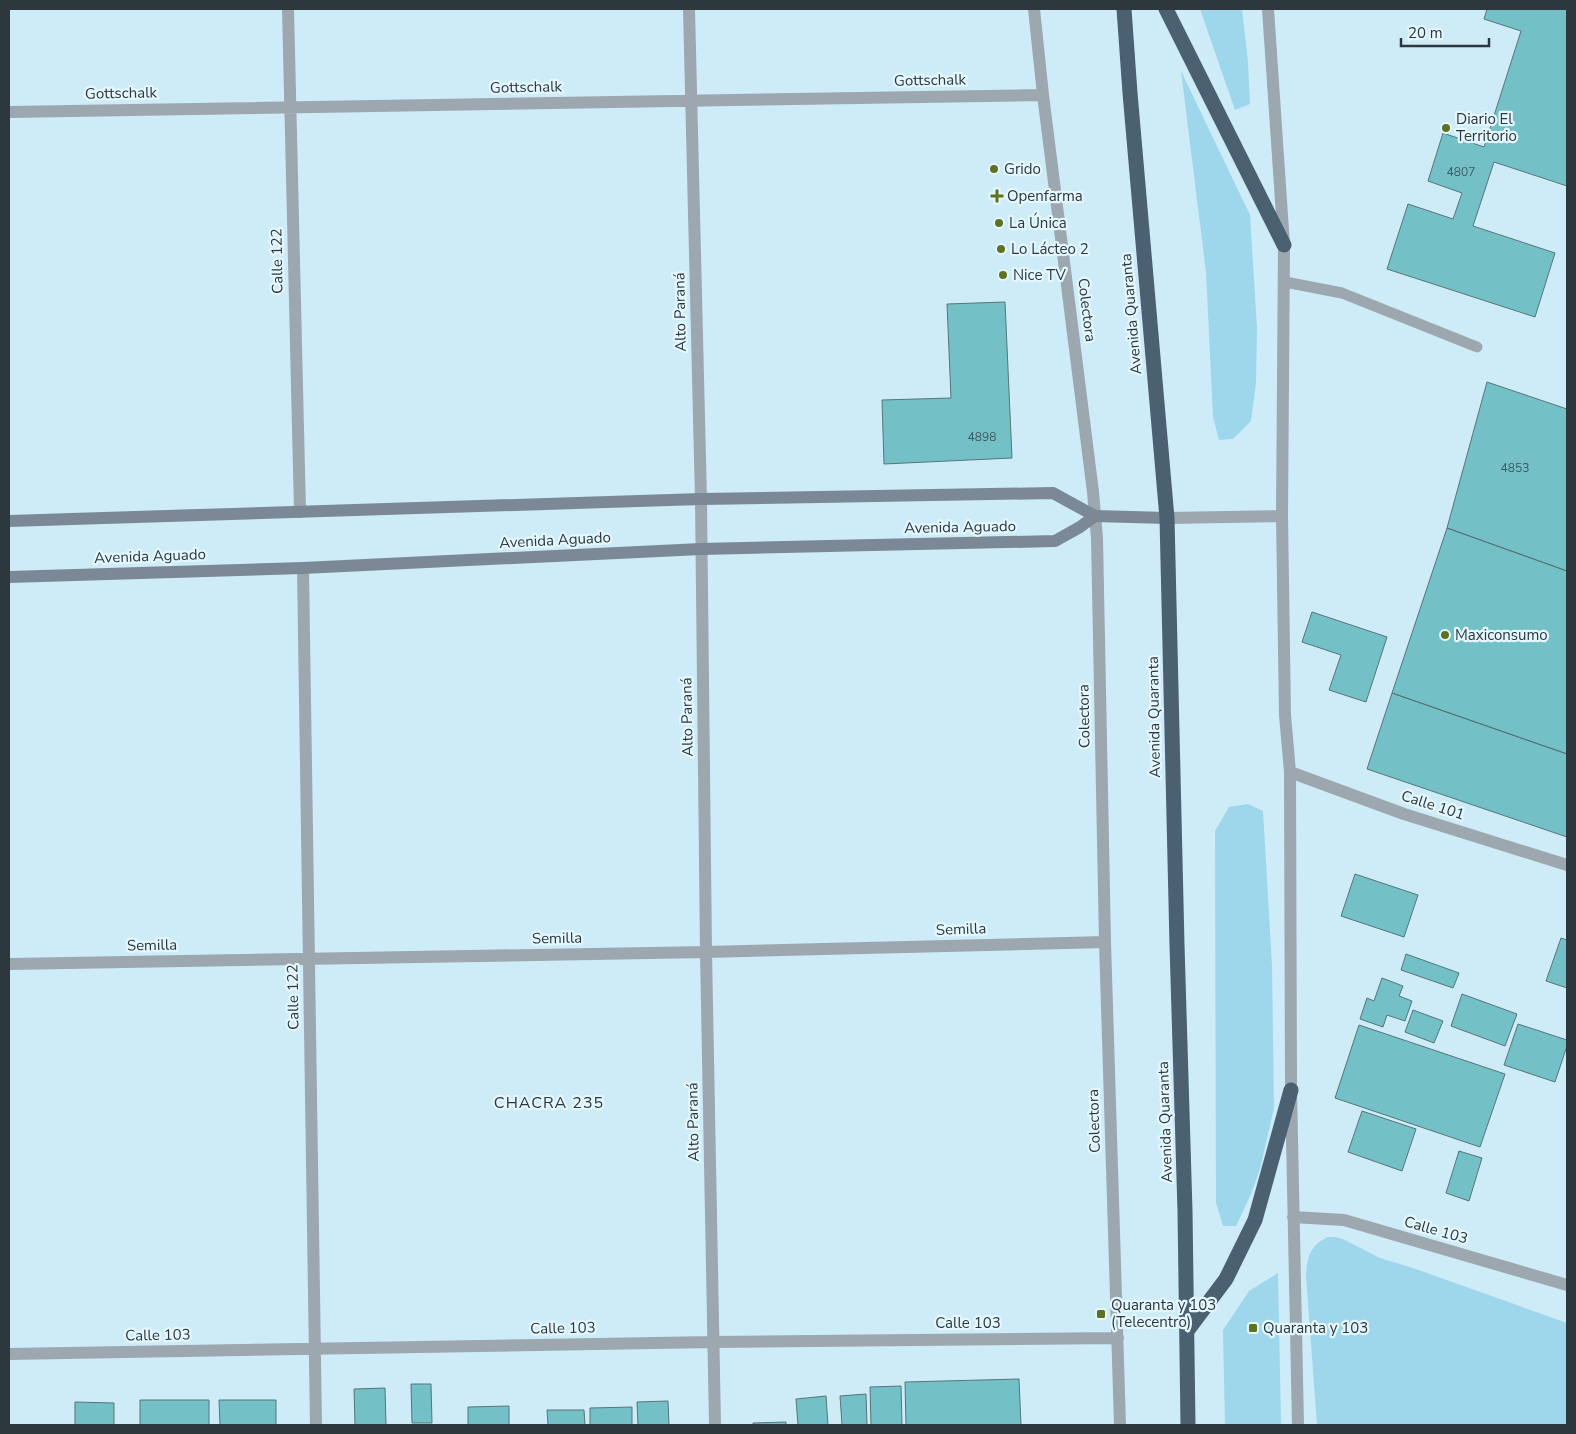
<svg xmlns="http://www.w3.org/2000/svg" width="1576" height="1434" font-family="'Nunito Sans',sans-serif">
	<style>
		.green { fill: #9ed7eb }
		.building { fill: #73c0c6; stroke: #567678 }
		.lines { fill: none; stroke-linecap: round; stroke-linejoin: round }
		.lane { stroke: #9da7af; stroke-width: 11 }
		.street { stroke: #9da7af; stroke-width: 12 }
		.secondary { stroke: #7a8995; stroke-width: 12 }
		.highway { stroke: #4b6070; stroke-width: 15 }
		.poi-dot { fill: #5d7120; stroke: #e4f7fe; stroke-width: 2 }
		.labels { text-anchor: middle; dominant-baseline: central; stroke-width: 4.5; stroke-linejoin: round; paint-order: stroke }
		.number-label { font-size: 12px; fill: #3e5a5f }
		.street-label { font-size: 15px; fill: #2c383d; stroke: #e4f7fe }
		.poi-label { font-size: 15px; fill: #2c383d; stroke: #e4f7fe; text-anchor: start }
		.neighbourhood-label { font-size: 16px; letter-spacing: 1px; fill: #2c383d; stroke: #e4f7fe }
	</style>
	<rect width="100%" height="100%" fill="#cdecf8"/>
	<!-- green -->
	<path class="green" d="M 1200,9 L 1242,9 L 1248,62 L 1250,104 L 1235,110 Z
		M 1181,71 L 1250,215 L 1257,328 L 1256,383 L 1251,421 L 1233,439 L 1219,440 L 1213,417 L 1206,272 Z
		M 1248,804 L 1263,811 L 1272,965 L 1274,1108 L 1260,1169 L 1251,1194 L 1236,1226 L 1223,1226 L 1216,1203 L 1215,831 L 1229,807 Z
		M 1328,1237 L 1335,1237 L 1343,1239 L 1380,1258 L 1413,1268 L 1567,1323 L 1567,1425 L 1317,1425 L 1306,1276 C 1307,1258 1310,1245 1328,1237 Z
		M 1278,1273 L 1281,1425 L 1225,1425 L 1223,1330 L 1249,1291 Z"/>
	<!-- building -->
	<path class="building" d="M 1487,9 L 1567,9 L 1567,186 L 1494,162 L 1473,226 L 1555,253 L 1535,317 L 1387,269 L 1408,204 L 1453,219 L 1462,193 L 1428,181 L 1443,133 L 1484,147 L 1521,31 L 1484,19 Z
		M 1005,302 L 1012,458 L 884,464 L 882,400 L 951,398 L 947,304 Z
		M 1487,382 L 1567,409 L 1567,571 L 1447,528 Z
		M 1447,528 L 1567,571 L 1567,754 L 1392,693 Z
		M 1312,612 L 1387,637 L 1366,702 L 1329,690 L 1341,655 L 1302,642 Z
		M 1392,693 L 1567,754 L 1567,837 L 1367,769 Z
		M 1355,874 L 1418,895 L 1404,937 L 1341,916 Z
		M 1561,938 L 1567,940 L 1567,988 L 1546,981 Z
		M 1406,954 L 1459,973 L 1453,988 L 1401,970 Z
		M 1382,978 L 1403,986 L 1399,996 L 1412,1001 L 1405,1021 L 1387,1015 L 1383,1027 L 1360,1019 L 1367,998 L 1374,1001 Z
		M 1462,994 L 1517,1014 L 1505,1046 L 1451,1026 Z
		M 1413,1010 L 1443,1021 L 1434,1043 L 1405,1032 Z
		M 1518,1024 L 1567,1040 L 1567,1046 L 1555,1082 L 1504,1065 Z
		M 1359,1025 L 1505,1074 L 1480,1147 L 1335,1098 Z
		M 1362,1111 L 1416,1129 L 1402,1171 L 1348,1152 Z
		M 1459,1151 L 1482,1158 L 1469,1201 L 1446,1193 Z
		M 1019,1379 L 1021,1425 L 906,1425 L 905,1382 Z
		M 411,1384 L 431,1384 L 432,1423 L 412,1423 Z
		M 901,1386 L 902,1425 L 871,1425 L 870,1387 Z
		M 385,1388 L 386,1425 L 355,1425 L 354,1389 Z
		M 866,1394 L 867,1425 L 842,1425 L 840,1396 Z
		M 826,1396 L 828,1425 L 798,1425 L 796,1399 Z
		M 140,1400 L 209,1400 L 209,1425 L 140,1425 Z
		M 219,1400 L 276,1400 L 276,1425 L 220,1425 Z
		M 668,1401 L 669,1425 L 638,1425 L 637,1402 Z
		M 75,1402 L 114,1403 L 114,1425 L 75,1425 Z
		M 509,1406 L 509,1425 L 468,1425 L 468,1407 Z
		M 632,1407 L 632,1425 L 590,1425 L 590,1408 Z
		M 547,1410 L 584,1410 L 585,1425 L 548,1425 Z
		M 786,1422 L 786,1425 L 753,1425 L 753,1423 Z"/>
	<g class="lines">
		<!-- lane -->
		<path class="lane" d="M 1285,282 L 1342,293 L 1477,347"/>
		<!-- street -->
		<path class="street" d="M 288,9 L 300,512
			M 689,9 L 701,499 L 706,952 L 715,1425
			M 1034,9 L 1043,95 L 1093,492 L 1097,538 L 1105,942 L 1120,1425
			M 1268,9 L 1284,245 L 1282,516 L 1285,715 L 1290,772 L 1291,1090 L 1298,1425
			M 9,112 L 1043,95
			M 1167,518 L 1282,516
			M 303,568 L 316,1425
			M 1290,772 L 1404,814 L 1567,865
			M 9,964 L 706,952 L 1105,942
			M 1293,1217 L 1344,1220 L 1567,1285
			M 9,1354 L 713,1342 L 1118,1338"/>
		<!-- secondary -->
		<path class="secondary" d="M 9,521 L 701,499 L 1053,493 L 1095,516 L 1167,518
			M 9,577 L 303,568 L 701,549 L 1055,541 L 1080,527 L 1095,516"/>
		<!-- highway -->
		<path class="highway" d="M 1124,9 L 1130,93 L 1167,518 L 1177,945 L 1185,1211 L 1188,1425
			M 1166,9 L 1284,245
			M 1187,1331 L 1226,1279 L 1255,1220 L 1291,1090"/>
	</g>
	<!-- markers -->
	<g class="poi-dot">
		<circle cx="1446" cy="128" r="5"/>
		<circle cx="994" cy="169" r="5"/>
		<path d="M994.5 188.5h5v5h5v5h-5v5h-5v-5h-5v-5h5z"/>
		<circle cx="999" cy="223" r="5"/>
		<circle cx="1001" cy="249" r="5"/>
		<circle cx="1003" cy="275" r="5"/>
		<circle cx="1445" cy="635" r="5"/>
		<rect x="1096" y="1309" width="10" height="10" rx="2.5"/>
		<rect x="1248" y="1323" width="10" height="10" rx="2.5"/>
	</g>
	<g class="labels">
		<!-- number labels -->
		<g class="number-label">
			<text x="1461" y="172">4807</text>
			<text x="982" y="437">4898</text>
			<text x="1515" y="468">4853</text>
		</g>
		<!-- street labels -->
		<g class="street-label">
			<text transform="translate(930 80) rotate(-1)">Gottschalk</text>
			<text transform="translate(526 87) rotate(-1)">Gottschalk</text>
			<text transform="translate(121 93) rotate(-1)">Gottschalk</text>
			<text transform="translate(277 261) rotate(-91)">Calle 122</text>
			<text transform="translate(1087 310) rotate(83)">Colectora</text>
			<text transform="translate(680 312) rotate(-91)">Alto Paraná</text>
			<text transform="translate(1131 314) rotate(-95)">Avenida Quaranta</text>
			<text transform="translate(960 527) rotate(-1)">Avenida Aguado</text>
			<text transform="translate(555 540) rotate(-3)">Avenida Aguado</text>
			<text transform="translate(150 556) rotate(-2)">Avenida Aguado</text>
			<text transform="translate(1084 716) rotate(-91)">Colectora</text>
			<text transform="translate(687 717) rotate(-91)">Alto Paraná</text>
			<text transform="translate(1154 717) rotate(-91)">Avenida Quaranta</text>
			<text transform="translate(1433 805) rotate(18)">Calle 101</text>
			<text transform="translate(961 929) rotate(-2)">Semilla</text>
			<text transform="translate(557 938) rotate(-1)">Semilla</text>
			<text transform="translate(152 945) rotate(-1)">Semilla</text>
			<text transform="translate(293 997) rotate(-91)">Calle 122</text>
			<text transform="translate(1094 1121) rotate(-92)">Colectora</text>
			<text transform="translate(693 1122) rotate(-91)">Alto Paraná</text>
			<text transform="translate(1165 1122) rotate(-92)">Avenida Quaranta</text>
			<text transform="translate(1436 1230) rotate(16)">Calle 103</text>
			<text x="968" y="1323">Calle 103</text>
			<text transform="translate(563 1328) rotate(-1)">Calle 103</text>
			<text transform="translate(158 1335) rotate(-1)">Calle 103</text>
		</g>
		<!-- poi labels -->
		<g class="poi-label">
			<text x="1456" y="119">Diario El<tspan x="1456" dy="17">Territorio</tspan></text>
			<text x="1004" y="169">Grido</text>
			<text x="1007" y="196">Openfarma</text>
			<text x="1009" y="223">La Única</text>
			<text x="1011" y="249">Lo Lácteo 2</text>
			<text x="1013" y="275">Nice TV</text>
			<text x="1455" y="635">Maxiconsumo</text>
			<text x="1111" y="1305">Quaranta y 103<tspan x="1111" dy="17">(Telecentro)</tspan></text>
			<text x="1263" y="1328">Quaranta y 103</text>
		</g>
		<!-- neighbourhood labels -->
		<g class="neighbourhood-label">
			<text x="549" y="1103">CHACRA 235</text>
		</g>
	</g>
	<!-- border -->
	<rect width="1576" height="1434" fill="none" stroke="#2c383d" stroke-width="20"/>
	<!-- scale -->
	<path d="M1401 38v8h88v-8" fill="none" stroke="#2c383d" stroke-width="2.5"/>
	<text x="1408" y="38" font-size="15" fill="#2c383d" stroke="#e4f7fe" stroke-width="4" paint-order="stroke">20 m</text>
</svg>
